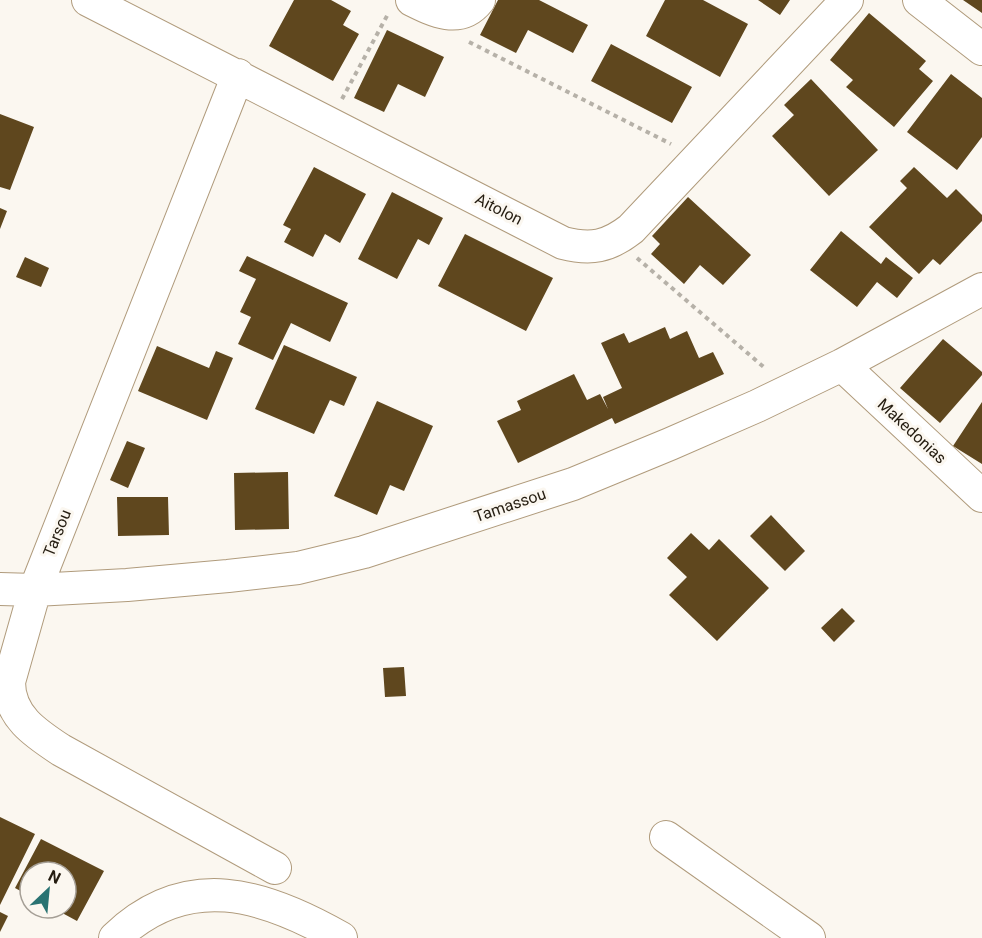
<svg xmlns="http://www.w3.org/2000/svg" width="982" height="938" font-family="Roboto,sans-serif">
	<style>
		.building { fill: #5f471e }
		.lines { fill: none; stroke-linecap: round; stroke-linejoin: round }
		.minor-casing { stroke: #b09b7c; stroke-width: 34 }
		.path { stroke: #b6b1a8; stroke-width: 4; stroke-dasharray: 4.5 4.5; stroke-linecap: butt }
		.minor { stroke: #fff; stroke-width: 32 }
		.labels { text-anchor: middle; dominant-baseline: central; stroke-width: 6; stroke-linejoin: round; paint-order: stroke }
		.street-label { font-size: 16px; fill: #241c10; stroke: #fbf7f0 }
	</style>
	<rect width="100%" height="100%" fill="#fbf7f0"/>
	<!-- building -->
	<path class="building" d="M 294,0 L 331,0 L 351,11 L 343,25 L 359,34 L 333,81 L 269,46 Z
		M 498,0 L 539,0 L 588,25 L 573,53 L 528,30 L 516,53 L 480,35 Z
		M 665,0 L 703,0 L 748,24 L 720,77 L 646,36 Z
		M 758,0 L 790,0 L 780,15 Z
		M 963,0 L 982,0 L 982,13 Z
		M 869,13 L 926,61 L 919,69 L 933,81 L 894,127 L 846,87 L 853,80 L 830,60 Z
		M 387,30 L 444,57 L 425,97 L 398,84 L 384,112 L 354,98 Z
		M 611,44 L 692,87 L 672,123 L 591,81 Z
		M 951,74 L 982,98 L 982,137 L 957,170 L 907,132 Z
		M 811,79 L 878,150 L 829,196 L 772,136 L 794,115 L 784,105 Z
		M 0,114 L 34,127 L 10,190 L 0,187 Z
		M 314,167 L 366,194 L 340,243 L 325,234 L 313,257 L 284,242 L 291,229 L 283,225 Z
		M 914,167 L 947,198 L 956,189 L 982,215 L 982,221 L 940,265 L 933,259 L 919,274 L 869,227 L 907,188 L 900,181 Z
		M 392,192 L 443,218 L 429,245 L 418,239 L 397,279 L 358,259 Z
		M 688,197 L 751,255 L 723,285 L 700,265 L 684,284 L 651,254 L 660,244 L 652,236 Z
		M 0,208 L 7,211 L 0,229 Z
		M 841,231 L 881,264 L 886,257 L 913,278 L 897,298 L 877,282 L 857,307 L 810,270 Z
		M 465,234 L 553,278 L 526,331 L 438,286 Z
		M 247,256 L 348,303 L 330,342 L 291,323 L 273,360 L 238,344 L 251,317 L 240,312 L 256,279 L 239,271 Z
		M 25,257 L 49,268 L 41,287 L 16,277 Z
		M 665,327 L 670,339 L 687,331 L 699,358 L 713,352 L 724,374 L 615,424 L 612,418 L 518,463 L 497,421 L 521,410 L 517,401 L 574,374 L 587,400 L 600,394 L 608,409 L 603,397 L 622,388 L 601,343 L 624,333 L 629,343 Z
		M 943,339 L 982,372 L 982,375 L 940,423 L 900,388 Z
		M 284,345 L 357,377 L 344,406 L 330,400 L 314,434 L 255,409 Z
		M 157,346 L 209,368 L 216,351 L 233,358 L 207,420 L 138,391 Z
		M 377,401 L 433,426 L 404,491 L 390,485 L 377,515 L 334,496 Z
		M 982,402 L 982,464 L 953,446 Z
		M 127,441 L 145,448 L 128,488 L 110,480 Z
		M 288,472 L 289,529 L 235,530 L 234,473 Z
		M 117,497 L 168,497 L 169,535 L 118,536 Z
		M 771,515 L 805,551 L 785,571 L 750,536 Z
		M 691,533 L 709,550 L 719,539 L 769,588 L 717,641 L 669,595 L 687,577 L 667,558 Z
		M 842,608 L 855,621 L 834,642 L 821,628 Z
		M 404,667 L 406,696 L 385,697 L 383,668 Z
		M 0,817 L 35,834 L 0,905 Z
		M 41,839 L 104,871 L 77,921 L 53,908 L 66,908 L 66,872 L 30,872 L 30,896 L 15,888 Z
		M 0,912 L 8,916 L 0,932 Z"/>
	<g class="lines">
		<!-- minor casing -->
		<g class="minor-casing">
			<path id="minor" d="M 88,0 L 563,243 C 591,250 608,247 631,229 L 847,0
				M 412,0 C 434,11 460,24 479,0
				M 919,0 L 982,49
				M 238,75 L 35,590 L 9,682 C 9,716 35,733 61,750 L 275,868
				M 842,365 L 982,496
				M 0,589 L 35,590 L 127,585 L 228,576 L 298,568 L 364,552 L 573,484 L 670,444 L 757,406 L 842,365 L 982,289
				M 666,837 L 809,938
				M 115,938 C 187,869 264,894 341,938"/>
		</g>
		<!-- path -->
		<path class="path" d="M 469,42 L 671,144
			M 342,99 L 388,14
			M 637,258 L 766,369"/>
		<!-- minor -->
		<use href="#minor" class="minor"/>
	</g>
	<g class="labels">
		<!-- street labels -->
		<g class="street-label">
			<text transform="translate(499 209) rotate(27)">Aitolon</text>
			<text transform="translate(912 431) rotate(43)">Makedonias</text>
			<text transform="translate(510 505) rotate(-19)">Tamassou</text>
			<text transform="translate(57 533) rotate(-68)">Tarsou</text>
		</g>
	</g>
	<!-- north arrow -->
	<g transform="translate(48 890) rotate(26)"><circle r="28" fill="#fbf7f0" stroke="#a59f96" stroke-width="1.5"/>
	<path d="M0-4.5L10 22L0 15L-10 22Z" fill="#297372"/>
	<text y="-9" font-size="16" font-weight="bold" text-anchor="middle" fill="#241c10">N</text>
	</g>
</svg>
